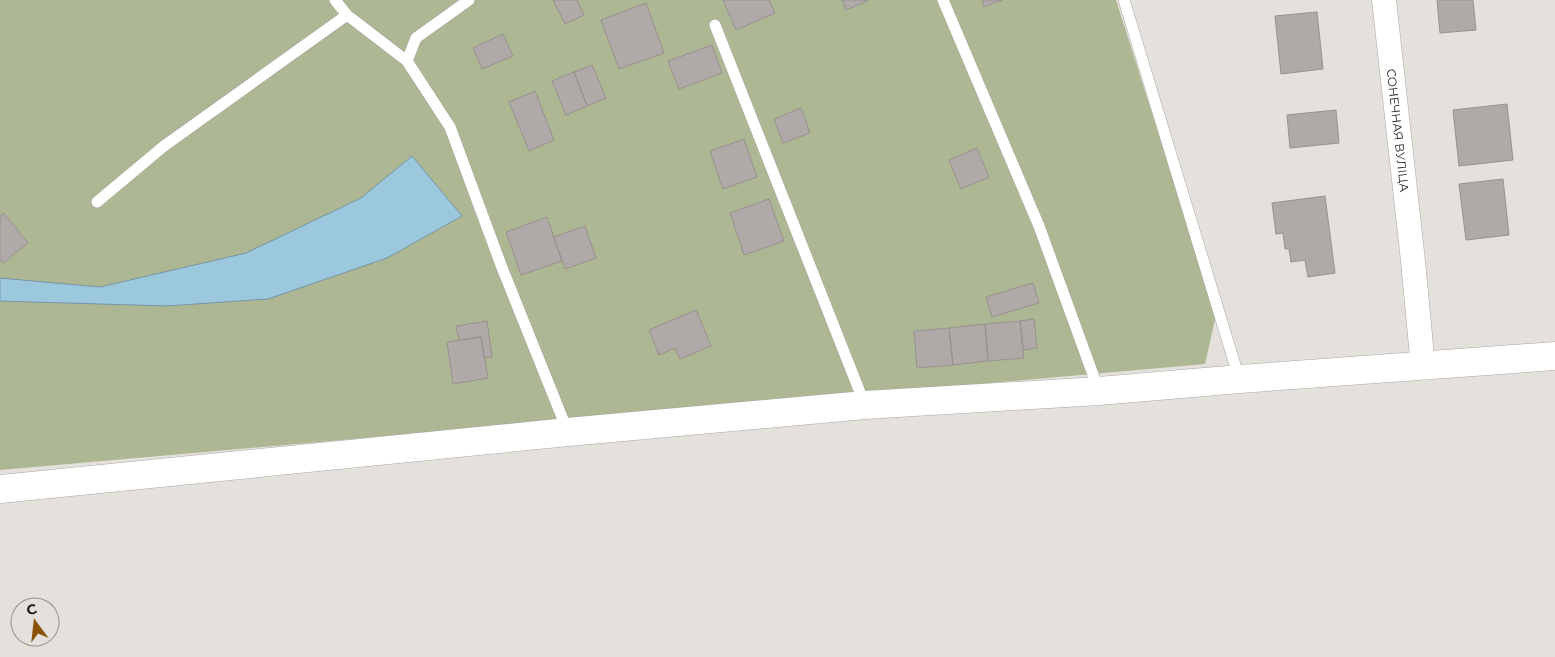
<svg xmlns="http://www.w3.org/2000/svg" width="1555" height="657" font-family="Montserrat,sans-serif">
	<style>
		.green { fill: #aeb793 }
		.water { fill: #9cc8de; stroke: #7695a4 }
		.building { fill: #afaaa8; stroke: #97918f }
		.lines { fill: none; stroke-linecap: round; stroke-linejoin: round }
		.lane-casing { stroke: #aaa7a2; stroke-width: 12 }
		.street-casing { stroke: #aaa7a2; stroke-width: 25 }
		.secondary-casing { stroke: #aaa7a2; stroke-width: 29 }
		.lane { stroke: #fff; stroke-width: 11 }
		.street { stroke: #fff; stroke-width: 24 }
		.secondary { stroke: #fff; stroke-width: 28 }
		.labels { text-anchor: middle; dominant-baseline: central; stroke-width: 4.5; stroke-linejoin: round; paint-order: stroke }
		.street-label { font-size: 12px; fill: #1e1d1b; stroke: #e4e0dc }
	</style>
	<rect width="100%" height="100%" fill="#e4e0dc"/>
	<!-- green -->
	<path class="green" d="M 0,0 L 1116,0 L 1216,315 L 1205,364 L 0,470 Z"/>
	<!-- water -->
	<path class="water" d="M 412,156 L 462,216 L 387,258 L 268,299 L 166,306 L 0,301 L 0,278 L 100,287 L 246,253 L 361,198 Z"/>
	<!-- building -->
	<path class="building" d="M 553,0 L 577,0 L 584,15 L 565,24 Z
		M 723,0 L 769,0 L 775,13 L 736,30 Z
		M 842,0 L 869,0 L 846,10 Z
		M 982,0 L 1002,0 L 984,7 Z
		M 1437,0 L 1473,0 L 1476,30 L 1440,33 Z
		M 646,3 L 664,53 L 619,69 L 601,20 Z
		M 1317,12 L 1323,69 L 1281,74 L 1275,16 Z
		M 503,34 L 513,56 L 482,69 L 473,48 Z
		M 712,45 L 722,73 L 679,89 L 668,61 Z
		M 592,65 L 606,98 L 587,106 L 574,72 Z
		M 574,72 L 587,106 L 566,115 L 552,81 Z
		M 535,91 L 554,140 L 529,151 L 509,102 Z
		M 1507,104 L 1513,160 L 1459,166 L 1453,110 Z
		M 801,108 L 810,133 L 783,143 L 774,119 Z
		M 1336,110 L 1339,143 L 1290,148 L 1287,115 Z
		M 744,139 L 757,177 L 723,189 L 710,151 Z
		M 977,148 L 989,177 L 961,189 L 949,160 Z
		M 1503,179 L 1509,235 L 1466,240 L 1459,184 Z
		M 1325,196 L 1335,273 L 1308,277 L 1305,260 L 1291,262 L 1289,249 L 1285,249 L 1283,233 L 1276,234 L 1272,203 Z
		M 769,199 L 784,241 L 744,255 L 730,213 Z
		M 4,213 L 28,243 L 3,263 L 0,260 L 0,216 Z
		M 547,217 L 562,261 L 521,275 L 506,232 Z
		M 585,226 L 596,258 L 565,269 L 554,237 Z
		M 1033,283 L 1039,303 L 992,317 L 986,297 Z
		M 696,310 L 711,346 L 680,359 L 675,348 L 659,355 L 649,330 Z
		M 1034,319 L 1037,348 L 1023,350 L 1020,321 Z
		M 487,321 L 492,357 L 484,358 L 481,337 L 459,340 L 456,326 Z
		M 1020,321 L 1024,358 L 988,361 L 985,324 Z
		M 985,324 L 988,361 L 953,365 L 949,328 Z
		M 949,328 L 953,365 L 917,368 L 914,331 Z
		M 481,337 L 488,378 L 453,384 L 447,342 Z"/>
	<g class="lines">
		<!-- lane casing -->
		<g class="lane-casing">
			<path id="lane" d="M 335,0 L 347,15 L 407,61 L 450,127 L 501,265 L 568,432
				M 943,0 L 1039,226 L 1099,391
				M 1124,0 L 1239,378
				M 715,25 L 865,405
				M 407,61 L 416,38 L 469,0
				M 97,202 L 164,146 L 347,15"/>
		</g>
		<!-- street casing -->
		<g class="street-casing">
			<g id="street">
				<path id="s1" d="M 1384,0 L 1413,261 L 1423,367"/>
			</g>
		</g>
		<!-- secondary casing -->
		<g class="secondary-casing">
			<path id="secondary" d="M 0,489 L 568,432 L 865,405 L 1099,391 L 1240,379 L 1555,356"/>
		</g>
		<!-- lane -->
		<use href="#lane" class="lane"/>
		<!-- street -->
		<use href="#street" class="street"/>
		<!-- secondary -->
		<use href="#secondary" class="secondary"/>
	</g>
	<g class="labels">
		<!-- street labels -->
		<g class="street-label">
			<text stroke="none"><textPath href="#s1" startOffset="131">СОНЕЧНАЯ ВУЛІЦА</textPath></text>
		</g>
	</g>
	<!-- north arrow -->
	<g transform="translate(35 622) rotate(345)"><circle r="24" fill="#e4e0dc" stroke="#95928f"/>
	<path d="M0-4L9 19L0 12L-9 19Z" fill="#8a5305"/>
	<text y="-8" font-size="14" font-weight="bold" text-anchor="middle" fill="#1e1d1b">С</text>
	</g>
</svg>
